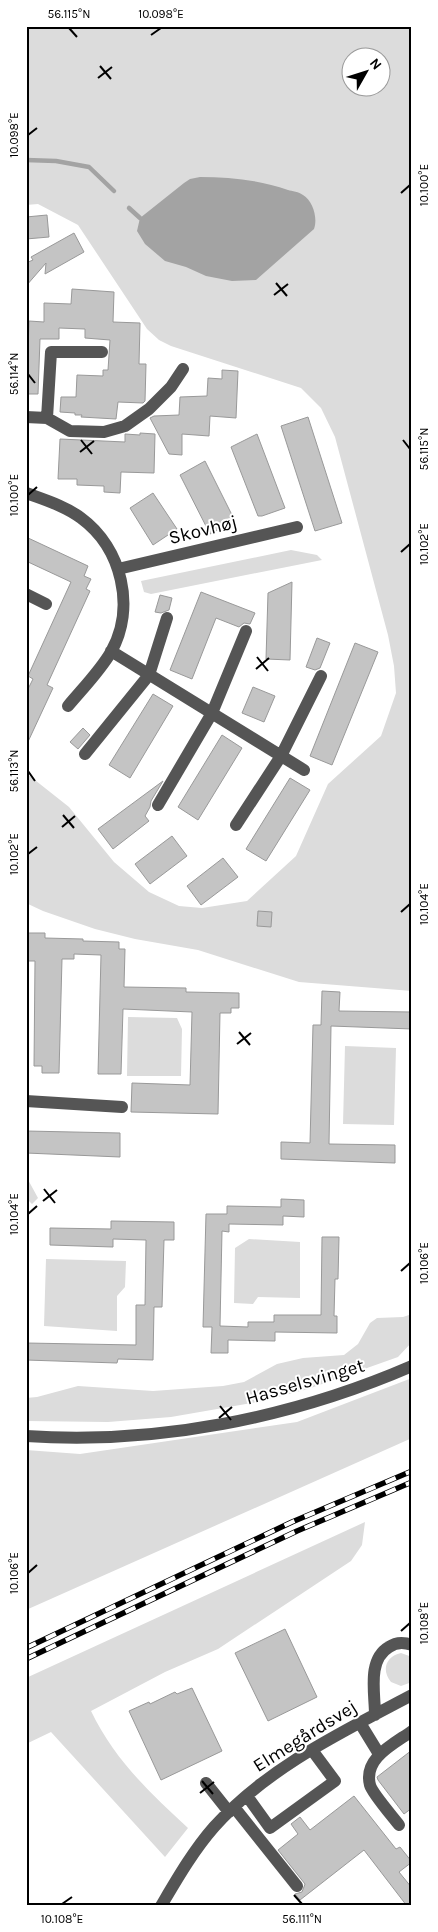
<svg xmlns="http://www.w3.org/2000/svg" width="438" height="1932" font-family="Karla,sans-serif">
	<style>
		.green { fill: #dcdcdc; fill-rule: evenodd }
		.water { fill: #a3a3a3 }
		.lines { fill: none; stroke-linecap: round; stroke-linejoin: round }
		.stream { stroke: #a3a3a3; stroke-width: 4.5 }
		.building { fill: #c4c4c4; stroke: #999 }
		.minor { stroke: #555; stroke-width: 12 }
		.rail-casing { stroke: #000; stroke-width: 5.5 }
		.rail { stroke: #fff; stroke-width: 4; stroke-dasharray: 11; stroke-linecap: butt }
		.ticks { fill: none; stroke: #000; stroke-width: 2 }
		.labels { text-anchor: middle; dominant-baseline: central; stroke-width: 4; stroke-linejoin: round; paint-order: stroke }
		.street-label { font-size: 19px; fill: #000; stroke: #fff }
		.neatline { fill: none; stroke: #000; stroke-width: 2 }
		.ticks-label { font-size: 12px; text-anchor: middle; fill: #000 }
	</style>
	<rect width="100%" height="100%" fill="#fff"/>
	<!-- green -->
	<path class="green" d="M 26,26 L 412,26 L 412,991 L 299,982 L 198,950 L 135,939 L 95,929 L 43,911 L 26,903 L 26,773 L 69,807 L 114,862 L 149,892 L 179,906 L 202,908 L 247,901 L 296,856 L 328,784 L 381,736 L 396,693 L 394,666 L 388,635 L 335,437 L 321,408 L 301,388 L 171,346 L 159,340 L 147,329 L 78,225 L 38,204 L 26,205 ZM 350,58 L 380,58 L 380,88 L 350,88 Z
		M 291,550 L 317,555 L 322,560 L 151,594 L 144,592 L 141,581 Z
		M 128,1017 L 177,1018 L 182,1029 L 181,1076 L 127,1076 Z
		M 345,1046 L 396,1048 L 394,1125 L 343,1124 Z
		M 26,1176 L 38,1198 L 32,1204 L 26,1198 Z
		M 249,1239 L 300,1242 L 300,1298 L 258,1297 L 253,1304 L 234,1303 L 235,1248 Z
		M 46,1259 L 126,1261 L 125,1287 L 117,1296 L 117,1331 L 44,1326 Z
		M 412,1314 L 412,1342 L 398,1357 L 308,1389 L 258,1402 L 171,1417 L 108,1422 L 26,1421 L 26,1398 L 37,1397 L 78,1386 L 153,1391 L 223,1386 L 244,1382 L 277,1364 L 303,1358 L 344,1355 L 358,1344 L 370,1323 L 377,1318 L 403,1317 Z
		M 412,1378 L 412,1438 L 26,1610 L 26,1450 L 80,1454 L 297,1422 Z
		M 365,1522 L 362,1545 L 351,1561 L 218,1649 L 165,1672 L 91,1711 C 114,1759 149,1792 188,1828 L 165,1857 L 51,1732 L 26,1744 L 26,1678 Z
		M 401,1653 L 412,1657 L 412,1682 L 401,1686 L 391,1682 C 381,1670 386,1656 401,1653 Z"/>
	<!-- water -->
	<path class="water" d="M 200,177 C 230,177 260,180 288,190 C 292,191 299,192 303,195 C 313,201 318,218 314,229 L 256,280 L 232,281 L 206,276 L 186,267 L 165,261 L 145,244 L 137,231 L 140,218 L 184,183 L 190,179 Z"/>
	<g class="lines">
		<!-- stream -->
		<path class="stream" d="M 26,160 L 56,161 L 89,167 L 114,191
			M 129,208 L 140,218"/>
	</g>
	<!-- building -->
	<path class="building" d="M 47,215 L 49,237 L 26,239 L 26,217 Z
		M 74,233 L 84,252 L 45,274 L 46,263 L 26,286 L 26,263 L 33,260 L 31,257 Z
		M 72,289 L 114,292 L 113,322 L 140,323 L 139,364 L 146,364 L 145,401 L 143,403 L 118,402 L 116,419 L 81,417 L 82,415 L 75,415 L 75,413 L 60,412 L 61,397 L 76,397 L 77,375 L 103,376 L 103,370 L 108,370 L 110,340 L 85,338 L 85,329 L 59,328 L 59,339 L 40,339 L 38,394 L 26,394 L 26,351 L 28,351 L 29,321 L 44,322 L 44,303 L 71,304 Z
		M 222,370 L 238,371 L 236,418 L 210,416 L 209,436 L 182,434 L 182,455 L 169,454 L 150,418 L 154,416 L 179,415 L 180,397 L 207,396 L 208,378 L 222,379 Z
		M 308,417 L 342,523 L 315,531 L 281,426 Z
		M 140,433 L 155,434 L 154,473 L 121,472 L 120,493 L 104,492 L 104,486 L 77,485 L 77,479 L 58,479 L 60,439 L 125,442 L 125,434 L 140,435 Z
		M 257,434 L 285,508 L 262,516 L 258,516 L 231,447 Z
		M 205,461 L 235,521 L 210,534 L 180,475 Z
		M 153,493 L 177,529 L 153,545 L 130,508 Z
		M 26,537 L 88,566 L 84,576 L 91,579 L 86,589 L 90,591 L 47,685 L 53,688 L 26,746 L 26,693 L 33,679 L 28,676 L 71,582 L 26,561 Z
		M 292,582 L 290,660 L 266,659 L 268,593 Z
		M 201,592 L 255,613 L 250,624 L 244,623 L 239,627 L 216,618 L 192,679 L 170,670 Z
		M 160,595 L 172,598 L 169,610 L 161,613 L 155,612 Z
		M 317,638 L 330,643 L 320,668 L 315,670 L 306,667 Z
		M 355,643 L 378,652 L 332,765 L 310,756 Z
		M 253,687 L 275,696 L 264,722 L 242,713 Z
		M 153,694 L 173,706 L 130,778 L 109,765 Z
		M 83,728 L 90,735 L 78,749 L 70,742 Z
		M 222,735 L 242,748 L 198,820 L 178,807 Z
		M 290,778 L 310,790 L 266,861 L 246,849 Z
		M 163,781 L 151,801 L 150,807 L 145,816 L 149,821 L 113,849 L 98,829 Z
		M 172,836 L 187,856 L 150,884 L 135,864 Z
		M 223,858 L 238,877 L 201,905 L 187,886 Z
		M 258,911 L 272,912 L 271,927 L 257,926 Z
		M 26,933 L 45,933 L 45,938 L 83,939 L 83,941 L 119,942 L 119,949 L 125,949 L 124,987 L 186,988 L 186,992 L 239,993 L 239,1008 L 231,1008 L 231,1013 L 220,1013 L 218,1114 L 131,1112 L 132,1083 L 190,1085 L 192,1012 L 123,1009 L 121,1074 L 98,1074 L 101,955 L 74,954 L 74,959 L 62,959 L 59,1073 L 42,1073 L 42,1066 L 34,1066 L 35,961 L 27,961 Z
		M 322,991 L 340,992 L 339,1011 L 412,1012 L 412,1029 L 331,1026 L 329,1144 L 395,1145 L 395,1163 L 281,1159 L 281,1142 L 310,1143 L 313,1025 L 321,1025 Z
		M 26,1131 L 120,1133 L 120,1157 L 26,1153 Z
		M 281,1199 L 304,1200 L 304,1217 L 283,1216 L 283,1225 L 229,1224 L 229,1232 L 222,1231 L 220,1326 L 248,1327 L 248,1322 L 274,1322 L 274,1315 L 321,1315 L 322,1237 L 339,1237 L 338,1279 L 335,1279 L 334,1316 L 337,1316 L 337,1333 L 275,1332 L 275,1341 L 228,1340 L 228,1353 L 211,1353 L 212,1327 L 203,1327 L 206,1214 L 227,1214 L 227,1206 L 281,1207 Z
		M 111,1221 L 174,1222 L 174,1240 L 164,1240 L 162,1307 L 154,1307 L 153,1360 L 118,1359 L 117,1363 L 26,1360 L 26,1343 L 136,1345 L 136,1305 L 145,1305 L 146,1240 L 113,1239 L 113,1247 L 50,1245 L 50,1228 L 111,1229 Z
		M 285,1629 L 317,1697 L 268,1721 L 235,1653 Z
		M 192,1688 L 222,1751 L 161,1780 L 129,1711 L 149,1702 L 150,1704 L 175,1692 L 177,1694 Z
		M 412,1750 L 412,1808 L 404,1814 L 378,1780 L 377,1777 Z
		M 354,1796 L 396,1849 L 400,1847 L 412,1862 L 399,1872 L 412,1888 L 412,1906 L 407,1906 L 364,1850 L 300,1900 L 295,1894 L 302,1892 L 305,1884 L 278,1850 L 298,1834 L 291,1824 L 300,1817 L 310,1830 Z"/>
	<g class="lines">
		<!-- minor -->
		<path class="minor" d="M 26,417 L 47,418 L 70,431 L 104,432 L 125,426 L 149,409 L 171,387 L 183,369
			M 47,418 L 51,352 L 102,352
			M 26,493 C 45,500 65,506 81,518 C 122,548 136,608 111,652 C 100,671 83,688 68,706
			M 118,569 L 297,527
			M 26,594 L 46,604
			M 111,651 L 304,770
			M 85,754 L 149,675 L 167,618
			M 158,805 L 212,713 L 246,631
			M 236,825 L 281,756 L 321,676
			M 26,1101 L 122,1107
			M 26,1436 C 157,1445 292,1418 412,1366
			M 375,1715 C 375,1693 367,1660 389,1647 C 396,1642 404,1642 412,1645
			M 360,1723 L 379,1754
			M 206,1783 L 229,1812
			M 247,1796 L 270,1828 L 335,1781 L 312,1750
			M 234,1807 L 297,1886
			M 399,1825 C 393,1817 372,1793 370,1785 C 363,1758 394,1744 412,1731
			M 161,1906 C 177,1879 193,1851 214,1827 C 268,1767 342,1732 412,1695"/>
		<!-- rail casing -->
		<g class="rail-casing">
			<path id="rail" d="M 26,1648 L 292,1522 L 412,1471
				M 26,1659 L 297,1531 L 412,1482"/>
		</g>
		<!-- rail -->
		<use href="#rail" class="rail"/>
	</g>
	<!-- ticks -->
	<path class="ticks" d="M 69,28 L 77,37M 151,35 L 161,28M 100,66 L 111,79M 98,78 L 112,67M 28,135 L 37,128M 401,193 L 410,185M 276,283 L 287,296M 274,295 L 288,284M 28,374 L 35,383M 81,440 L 92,454M 403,440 L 410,449M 80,452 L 94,441M 28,495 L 37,487M 401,552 L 410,544M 257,657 L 268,671M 256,669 L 269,658M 28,771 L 35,781M 63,815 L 74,828M 62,827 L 75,816M 28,854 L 37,847M 401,912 L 410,904M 239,1032 L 250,1045M 237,1044 L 251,1033M 44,1189 L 55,1203M 43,1201 L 57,1190M 28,1214 L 37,1206M 401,1271 L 410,1263M 220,1406 L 231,1420M 219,1418 L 232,1407M 28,1573 L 37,1565M 401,1631 L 410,1623M 202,1781 L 213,1794M 200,1793 L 214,1782M 294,1895 L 302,1904M 62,1904 L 72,1897"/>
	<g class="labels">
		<!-- street labels -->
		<g class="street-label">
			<text transform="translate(203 530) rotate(-14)">Skovhøj</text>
			<text transform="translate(305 1382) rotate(-16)">Hasselsvinget</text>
			<text transform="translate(305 1736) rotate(-32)">Elmegårdsvej</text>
		</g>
	</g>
	<!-- border -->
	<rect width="438" height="1932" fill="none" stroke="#ffffff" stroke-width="55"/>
	<!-- north arrow -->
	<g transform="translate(366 72) rotate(51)"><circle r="24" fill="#ffffff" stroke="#999999"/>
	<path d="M0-4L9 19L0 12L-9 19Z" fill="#000000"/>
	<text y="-8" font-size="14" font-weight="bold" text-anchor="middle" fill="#000000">N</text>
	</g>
	<rect x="28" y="28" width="382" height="1876" class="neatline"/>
	<g class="ticks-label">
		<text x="69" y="18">56.115°N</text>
		<text x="161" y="18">10.098°E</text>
		<text transform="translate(14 135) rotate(-90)" y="4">10.098°E</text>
		<text transform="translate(424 185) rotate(-90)" y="4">10.100°E</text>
		<text transform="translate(14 374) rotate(-90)" y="4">56.114°N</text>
		<text transform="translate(424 449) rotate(-90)" y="4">56.115°N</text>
		<text transform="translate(14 495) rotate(-90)" y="4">10.100°E</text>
		<text transform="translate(424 544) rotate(-90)" y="4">10.102°E</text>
		<text transform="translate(14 771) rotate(-90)" y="4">56.113°N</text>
		<text transform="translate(14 854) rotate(-90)" y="4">10.102°E</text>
		<text transform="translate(424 904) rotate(-90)" y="4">10.104°E</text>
		<text transform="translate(14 1214) rotate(-90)" y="4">10.104°E</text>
		<text transform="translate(424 1263) rotate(-90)" y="4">10.106°E</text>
		<text transform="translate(14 1573) rotate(-90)" y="4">10.106°E</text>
		<text transform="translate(424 1623) rotate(-90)" y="4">10.108°E</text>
		<text x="62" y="1923">10.108°E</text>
		<text x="302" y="1923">56.111°N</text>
	</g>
</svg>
